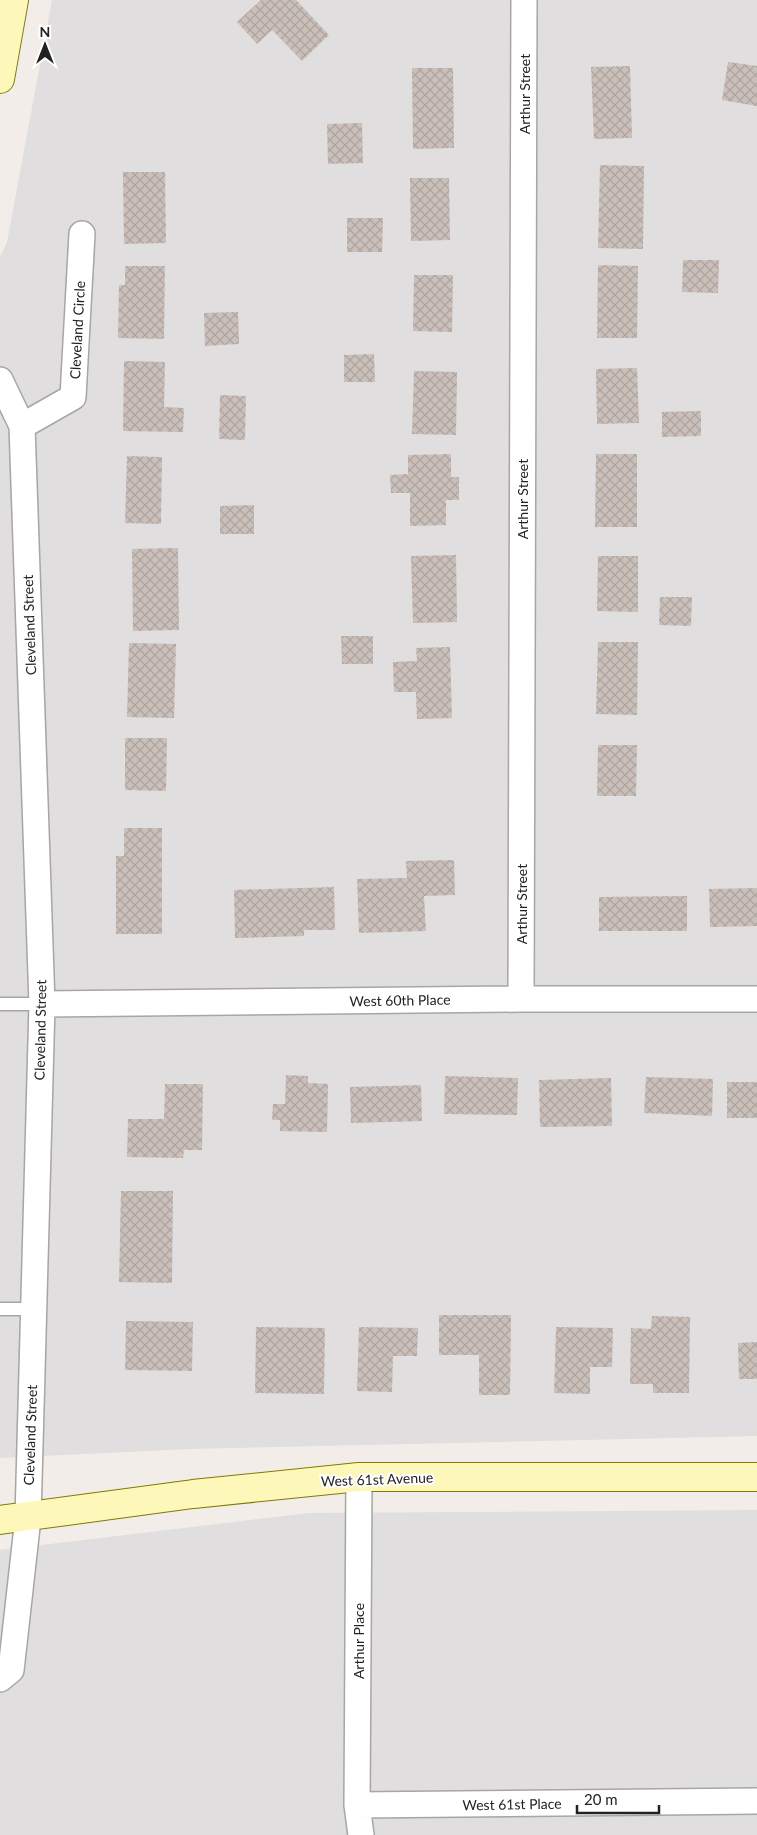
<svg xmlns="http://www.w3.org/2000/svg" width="757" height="1835" font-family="Lato,sans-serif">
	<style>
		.residential { fill: #e0dedf }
		.building { fill: url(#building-cross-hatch) }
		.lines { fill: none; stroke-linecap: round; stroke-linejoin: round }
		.lane-casing { stroke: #a6a6a6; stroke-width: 15 }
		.street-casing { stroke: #a6a6a6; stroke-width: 28 }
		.secondary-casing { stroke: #817b00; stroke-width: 30 }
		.lane { stroke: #fff; stroke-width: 12 }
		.street { stroke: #fff; stroke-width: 25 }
		.secondary { stroke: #fef7ba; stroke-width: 28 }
		.labels { text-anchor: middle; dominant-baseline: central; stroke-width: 4; stroke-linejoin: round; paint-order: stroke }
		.street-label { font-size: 14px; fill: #222; stroke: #fff }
	</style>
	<defs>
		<pattern id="building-cross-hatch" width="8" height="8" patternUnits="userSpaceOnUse" patternTransform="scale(1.25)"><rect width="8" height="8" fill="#cbbfba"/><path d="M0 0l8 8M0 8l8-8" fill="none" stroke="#aea4a0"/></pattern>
	</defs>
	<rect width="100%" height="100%" fill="#f2ede8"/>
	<!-- residential -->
	<path class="residential" d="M 52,0 L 757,0 L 757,1436 L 189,1449 L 0,1458 L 0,257 L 7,242 Z
		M 757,1510 L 757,1835 L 0,1835 L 0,1550 L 309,1513 Z"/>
	<!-- building -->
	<path class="building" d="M 261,0 L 296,0 L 329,35 L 302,61 L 272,30 L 257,44 L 237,22 Z
		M 728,62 L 757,66 L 757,106 L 722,100 Z
		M 630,66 L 632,138 L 594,139 L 591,67 Z
		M 412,68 L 453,68 L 454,148 L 413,149 Z
		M 362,123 L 363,163 L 328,164 L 327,124 Z
		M 600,165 L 644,166 L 643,249 L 598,248 Z
		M 123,172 L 165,172 L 166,243 L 124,244 Z
		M 410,178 L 449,178 L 450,240 L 411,241 Z
		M 347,218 L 383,218 L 382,252 L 347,252 Z
		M 683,260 L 719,260 L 718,293 L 682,292 Z
		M 598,265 L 638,266 L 637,338 L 597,338 Z
		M 125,266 L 165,266 L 164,339 L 118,338 L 119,285 L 125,285 Z
		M 414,275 L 453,275 L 452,332 L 413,331 Z
		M 238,312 L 239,344 L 205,346 L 204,313 Z
		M 374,354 L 375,382 L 344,382 L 344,355 Z
		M 124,361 L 165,362 L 164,407 L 184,408 L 183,432 L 123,431 Z
		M 637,368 L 639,423 L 597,424 L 596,369 Z
		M 414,371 L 457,372 L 456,435 L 412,434 Z
		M 220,395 L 246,396 L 245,440 L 219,439 Z
		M 701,411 L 701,436 L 662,437 L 662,412 Z
		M 451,454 L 451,477 L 459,477 L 459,500 L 446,500 L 446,525 L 410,526 L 410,493 L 391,493 L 390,475 L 408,474 L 408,455 Z
		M 596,454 L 637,454 L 637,527 L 595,527 Z
		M 127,456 L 162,457 L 161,524 L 125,523 Z
		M 254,505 L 254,534 L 220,534 L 220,506 Z
		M 178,548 L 179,630 L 133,631 L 132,549 Z
		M 456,555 L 457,622 L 413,623 L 411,556 Z
		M 598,556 L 638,556 L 638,612 L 597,611 Z
		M 660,597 L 692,597 L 691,626 L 659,625 Z
		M 341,636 L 373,636 L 373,664 L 342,664 Z
		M 598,642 L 638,642 L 637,715 L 596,714 Z
		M 129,643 L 176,644 L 174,718 L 127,717 Z
		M 450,647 L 452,718 L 417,719 L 416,692 L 394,692 L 393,662 L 417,661 L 416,648 Z
		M 125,738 L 167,738 L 166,791 L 125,790 Z
		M 598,745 L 637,745 L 636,796 L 597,796 Z
		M 124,828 L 162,828 L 162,934 L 116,934 L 116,856 L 124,856 Z
		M 454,860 L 455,895 L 424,896 L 426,931 L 359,933 L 357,879 L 407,878 L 406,861 Z
		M 334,887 L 335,930 L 304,930 L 304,936 L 235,938 L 234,890 Z
		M 757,888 L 757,926 L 710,927 L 709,889 Z
		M 687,896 L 687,931 L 599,931 L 599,897 Z
		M 286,1075 L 308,1076 L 308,1083 L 328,1084 L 327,1132 L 280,1131 L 280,1120 L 272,1120 L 273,1104 L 285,1104 Z
		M 445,1076 L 518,1078 L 517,1115 L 444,1114 Z
		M 646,1077 L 713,1079 L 712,1116 L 644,1113 Z
		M 611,1078 L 612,1126 L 540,1127 L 539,1080 Z
		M 727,1082 L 757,1082 L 757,1118 L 727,1118 Z
		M 165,1084 L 203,1084 L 202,1150 L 184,1150 L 183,1158 L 127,1157 L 128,1119 L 164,1119 Z
		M 421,1085 L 422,1121 L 351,1123 L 350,1087 Z
		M 121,1191 L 173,1191 L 172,1283 L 119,1282 Z
		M 439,1315 L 511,1315 L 510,1395 L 479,1395 L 479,1355 L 439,1355 Z
		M 652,1316 L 690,1317 L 689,1393 L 653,1393 L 653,1384 L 630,1384 L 631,1328 L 651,1329 Z
		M 126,1321 L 193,1322 L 192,1371 L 125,1370 Z
		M 256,1327 L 325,1328 L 324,1394 L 255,1393 Z
		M 359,1327 L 418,1328 L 417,1356 L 393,1356 L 392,1392 L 357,1391 Z
		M 556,1327 L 613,1328 L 612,1367 L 590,1367 L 590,1394 L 554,1393 Z
		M 757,1342 L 757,1379 L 739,1379 L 738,1343 Z"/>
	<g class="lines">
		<!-- lane casing -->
		<g class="lane-casing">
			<path id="lane" d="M 0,1004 L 42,1004
				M 0,1309 L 33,1309"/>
		</g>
		<!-- street casing -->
		<g class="street-casing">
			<path id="street" d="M 0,380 L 22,426 L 42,1004 L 28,1518 L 11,1670 L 0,1679
				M 22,426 L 73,397 L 82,234
				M 521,999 L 524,0
				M 42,1004 L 521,999 L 757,999
				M 359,1477 L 357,1805 L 361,1835
				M 357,1805 L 757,1801"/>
		</g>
		<!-- secondary casing -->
		<g class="secondary-casing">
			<path id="secondary" d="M 0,79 L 14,0
				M 0,1520 L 193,1494 L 359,1477 L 757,1477"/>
		</g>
		<!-- lane -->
		<use href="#lane" class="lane"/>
		<!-- street -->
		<use href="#street" class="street"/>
		<!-- secondary -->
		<use href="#secondary" class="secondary"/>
	</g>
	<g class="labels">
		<!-- street labels -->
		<g class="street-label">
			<text transform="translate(524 94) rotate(-90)">Arthur Street</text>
			<text transform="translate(77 330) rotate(-87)">Cleveland Circle</text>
			<text transform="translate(522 499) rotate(-90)">Arthur Street</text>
			<text transform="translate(29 625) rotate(-92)">Cleveland Street</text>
			<text transform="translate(521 904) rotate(-90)">Arthur Street</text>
			<text transform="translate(400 1000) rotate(-1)">West 60th Place</text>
			<text transform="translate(40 1030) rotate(-89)">Cleveland Street</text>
			<text transform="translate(30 1435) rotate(-88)">Cleveland Street</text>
			<text transform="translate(377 1479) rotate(-2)">West 61st Avenue</text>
			<text transform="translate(358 1641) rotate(-90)">Arthur Place</text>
			<text transform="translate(512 1804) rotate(-1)">West 61st Place</text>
		</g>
	</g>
	<!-- north arrow -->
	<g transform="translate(45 45)" stroke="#ffffff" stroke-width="4" paint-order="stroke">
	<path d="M0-4L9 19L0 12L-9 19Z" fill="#222222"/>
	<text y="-8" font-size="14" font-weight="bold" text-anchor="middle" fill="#222222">N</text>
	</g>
	<!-- scale -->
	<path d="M577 1805v8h82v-8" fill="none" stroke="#222222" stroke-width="2.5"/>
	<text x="584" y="1805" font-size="15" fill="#222222" stroke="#ffffff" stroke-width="4" paint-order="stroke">20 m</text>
</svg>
